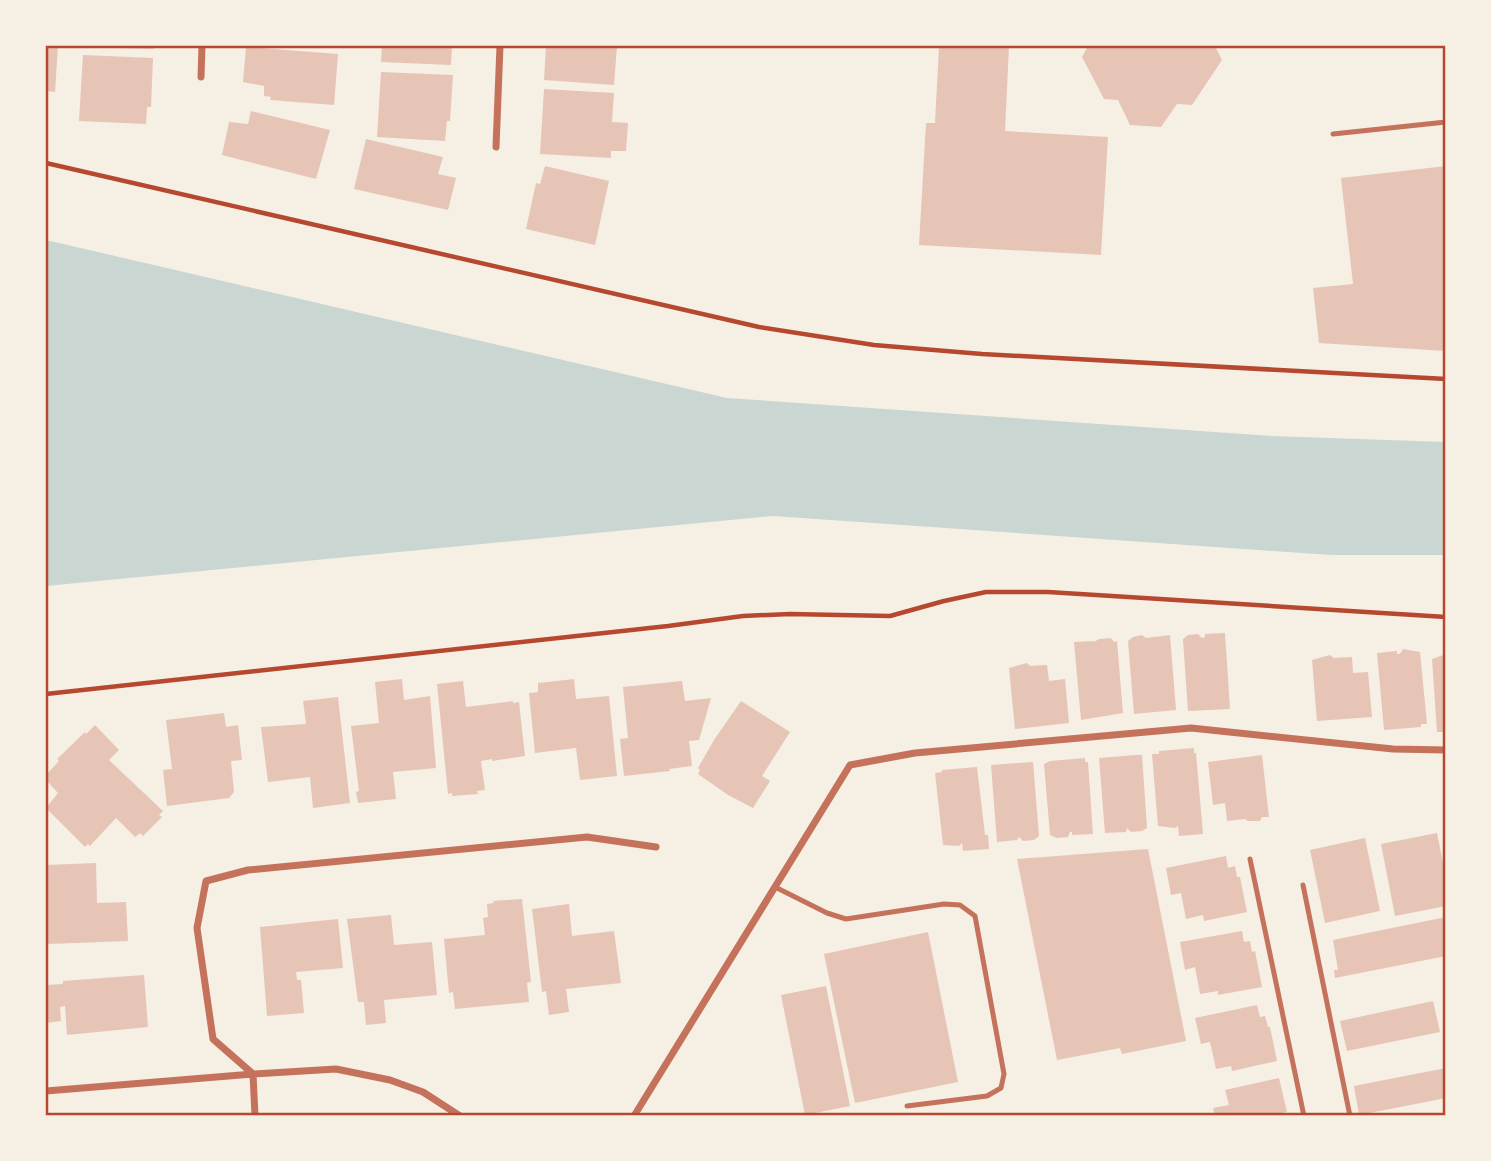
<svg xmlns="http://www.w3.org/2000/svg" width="1491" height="1161" font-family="Barlow,sans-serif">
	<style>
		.water { fill: #c9d6d2 }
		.building { fill: #e6c5b7 }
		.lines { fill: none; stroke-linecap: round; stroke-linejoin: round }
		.path { stroke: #b5482f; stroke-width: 4.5 }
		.service { stroke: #c5725c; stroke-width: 5 }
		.minor { stroke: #c5725c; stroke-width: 7 }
		.neatline { fill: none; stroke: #b5482f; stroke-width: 2.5 }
	</style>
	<rect width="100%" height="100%" fill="#f6efe4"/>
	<!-- water -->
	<path class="water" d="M 46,240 L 727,398 L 1272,436 L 1445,442 L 1445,555 L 1331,555 L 773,516 L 46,586 Z"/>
	<!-- building -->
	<path class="building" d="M 46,46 L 58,46 L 55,92 L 46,91 Z
		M 117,46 L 154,46 L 154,49 L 117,48 Z
		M 382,46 L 452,46 L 451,65 L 381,62 Z
		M 546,46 L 617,46 L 614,85 L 544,80 Z
		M 939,46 L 1009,46 L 1005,131 L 1108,137 L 1101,255 L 919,245 L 926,123 L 935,123 Z
		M 1088,46 L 1215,46 L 1222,60 L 1192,105 L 1177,104 L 1161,127 L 1130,125 L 1118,100 L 1104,99 L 1082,57 Z
		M 246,47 L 338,54 L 334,105 L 270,100 L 271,97 L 264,96 L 264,86 L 243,82 Z
		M 83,55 L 153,58 L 151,107 L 147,107 L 146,124 L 79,121 Z
		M 381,72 L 453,75 L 450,121 L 447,121 L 445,141 L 377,137 Z
		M 544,89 L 614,93 L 612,122 L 628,123 L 626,151 L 611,151 L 611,158 L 540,154 Z
		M 251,111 L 330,130 L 316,179 L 222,155 L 229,122 L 248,124 Z
		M 366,139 L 443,157 L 438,174 L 456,178 L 448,210 L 354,189 Z
		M 545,166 L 609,181 L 595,245 L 526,229 L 536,183 L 540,184 Z
		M 1446,166 L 1446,351 L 1319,343 L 1313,288 L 1353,284 L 1341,178 Z
		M 1225,633 L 1230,709 L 1188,711 L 1183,639 L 1188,635 L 1198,634 L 1202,638 L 1205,637 L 1205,634 Z
		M 1142,635 L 1146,638 L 1170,635 L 1176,710 L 1134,714 L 1128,641 L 1133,637 Z
		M 1111,638 L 1114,642 L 1117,641 L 1123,713 L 1081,720 L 1074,642 L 1093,641 L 1094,642 L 1099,639 Z
		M 1403,649 L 1420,652 L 1427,724 L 1421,724 L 1421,727 L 1384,730 L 1377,653 L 1397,651 L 1397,654 L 1400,654 Z
		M 1446,654 L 1446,732 L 1437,732 L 1432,659 Z
		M 1330,655 L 1334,658 L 1352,657 L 1353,673 L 1368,672 L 1372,717 L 1317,721 L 1312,660 Z
		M 1027,663 L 1030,666 L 1047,665 L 1049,681 L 1065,679 L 1069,723 L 1015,729 L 1009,668 Z
		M 402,679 L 404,700 L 430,696 L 436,768 L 393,772 L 396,799 L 358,803 L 356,792 L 359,791 L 351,726 L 379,723 L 375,682 Z
		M 574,679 L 576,699 L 609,696 L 617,776 L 580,780 L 576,748 L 535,753 L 529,693 L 538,692 L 538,683 Z
		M 463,681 L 466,707 L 513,701 L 513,703 L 519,702 L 525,756 L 492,761 L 492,759 L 481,761 L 485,790 L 477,791 L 478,794 L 452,796 L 452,793 L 448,794 L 437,684 Z
		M 682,681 L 685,701 L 711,698 L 699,740 L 689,741 L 692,766 L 669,769 L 670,771 L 624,776 L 620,739 L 628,738 L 623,687 Z
		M 338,697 L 350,803 L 313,808 L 310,777 L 268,782 L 261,727 L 306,724 L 303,701 Z
		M 741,701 L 790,732 L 762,776 L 770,781 L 753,808 L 728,795 L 698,774 L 700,770 L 698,768 L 714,740 Z
		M 224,713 L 226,727 L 238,725 L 242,760 L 231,761 L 234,792 L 229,798 L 167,806 L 163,770 L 172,769 L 166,720 Z
		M 95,725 L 119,750 L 109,760 L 163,811 L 159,815 L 162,817 L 143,836 L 140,833 L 135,837 L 116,818 L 90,846 L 88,844 L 85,847 L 46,808 L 58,793 L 46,780 L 46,775 L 59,761 L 57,759 L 85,732 L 86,734 Z
		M 1194,748 L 1194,753 L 1196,753 L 1203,834 L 1179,836 L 1178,826 L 1175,828 L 1158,826 L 1152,754 L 1159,754 L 1159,751 Z
		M 1135,755 L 1142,755 L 1147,828 L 1142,831 L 1131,832 L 1127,828 L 1126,832 L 1105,833 L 1099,758 Z
		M 1262,755 L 1269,817 L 1262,817 L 1260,821 L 1248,821 L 1245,819 L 1227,821 L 1225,803 L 1213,805 L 1208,762 Z
		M 1085,758 L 1085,762 L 1088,762 L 1093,834 L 1072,835 L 1072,832 L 1070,832 L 1068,837 L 1057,838 L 1050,835 L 1044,764 L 1050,761 Z
		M 1033,762 L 1039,836 L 1034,840 L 1023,841 L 1019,837 L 1017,840 L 997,842 L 991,765 Z
		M 977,767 L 985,835 L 988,835 L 989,849 L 963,851 L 962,843 L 959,846 L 943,845 L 935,773 L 942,772 L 942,770 Z
		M 1437,833 L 1446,878 L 1446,906 L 1395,916 L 1381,844 Z
		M 1365,838 L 1380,911 L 1325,923 L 1310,850 Z
		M 1148,849 L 1186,1041 L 1122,1054 L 1120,1048 L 1057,1060 L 1017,859 Z
		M 1226,856 L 1228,868 L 1235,866 L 1237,877 L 1240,877 L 1247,912 L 1204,921 L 1203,915 L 1186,919 L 1181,893 L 1171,895 L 1166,868 Z
		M 96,863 L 97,903 L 126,902 L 128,941 L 47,944 L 46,865 Z
		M 522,899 L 531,982 L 527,983 L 529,1002 L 455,1009 L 453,992 L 449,993 L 444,939 L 485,935 L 483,918 L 488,917 L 487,904 L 494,903 L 493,901 Z
		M 569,904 L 572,936 L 614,931 L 621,983 L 566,989 L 569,1012 L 549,1015 L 546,991 L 542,992 L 532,909 Z
		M 391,915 L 394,945 L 432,942 L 437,995 L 384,1000 L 386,1023 L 366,1025 L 364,1002 L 358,1002 L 347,919 Z
		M 1446,917 L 1446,956 L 1335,978 L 1334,970 L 1338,970 L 1333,940 Z
		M 338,919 L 343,968 L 296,972 L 297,980 L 301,980 L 304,1013 L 267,1016 L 260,927 Z
		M 1242,931 L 1244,942 L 1250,941 L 1252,952 L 1255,951 L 1262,987 L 1218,995 L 1218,991 L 1200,994 L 1195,967 L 1185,970 L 1180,942 Z
		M 928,932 L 958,1082 L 855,1103 L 824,954 Z
		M 144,975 L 148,1027 L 67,1035 L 65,1006 L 60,1007 L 61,1021 L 46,1023 L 46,985 L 63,984 L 63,981 Z
		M 826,986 L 850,1106 L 805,1115 L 781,995 Z
		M 1433,1001 L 1440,1032 L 1347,1051 L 1340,1021 Z
		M 1257,1005 L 1260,1017 L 1265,1016 L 1268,1027 L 1270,1027 L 1277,1061 L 1232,1071 L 1231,1066 L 1216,1069 L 1210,1042 L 1201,1044 L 1195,1018 Z
		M 1446,1068 L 1446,1098 L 1359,1115 L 1354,1086 Z
		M 1279,1078 L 1287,1112 L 1284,1112 L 1285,1116 L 1215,1116 L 1213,1108 L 1229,1105 L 1225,1090 Z"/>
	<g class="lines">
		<!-- path -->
		<path class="path" d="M 46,163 L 759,327 L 874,345 L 982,354 L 1446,379
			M 46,694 L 668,626 L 743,616 L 790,614 L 890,616 L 944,601 L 986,592 L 1048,592 L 1446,617"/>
		<!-- service -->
		<path class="service" d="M 1333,134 L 1446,122
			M 1250,859 L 1304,1116
			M 1303,885 L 1350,1116
			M 775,887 L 827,913 L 846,919 L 944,904 L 960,905 L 975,916 L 1004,1074 L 1001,1088 L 987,1096 L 907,1106"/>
		<!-- minor -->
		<path class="minor" d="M 201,77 L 202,46
			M 496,147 L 500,46
			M 46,1091 L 253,1074 L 336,1069 L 390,1080 L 423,1092 L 460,1116
			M 255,1116 L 253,1074 L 213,1039 L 197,928 L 206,881 L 248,870 L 587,837 L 656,847
			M 634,1116 L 850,765 L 915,753 L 1191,728 L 1393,749 L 1446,750"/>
	</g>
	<!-- border -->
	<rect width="1491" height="1161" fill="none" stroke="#f6efe4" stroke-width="94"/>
	<rect x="47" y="47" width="1397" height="1067" class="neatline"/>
</svg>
